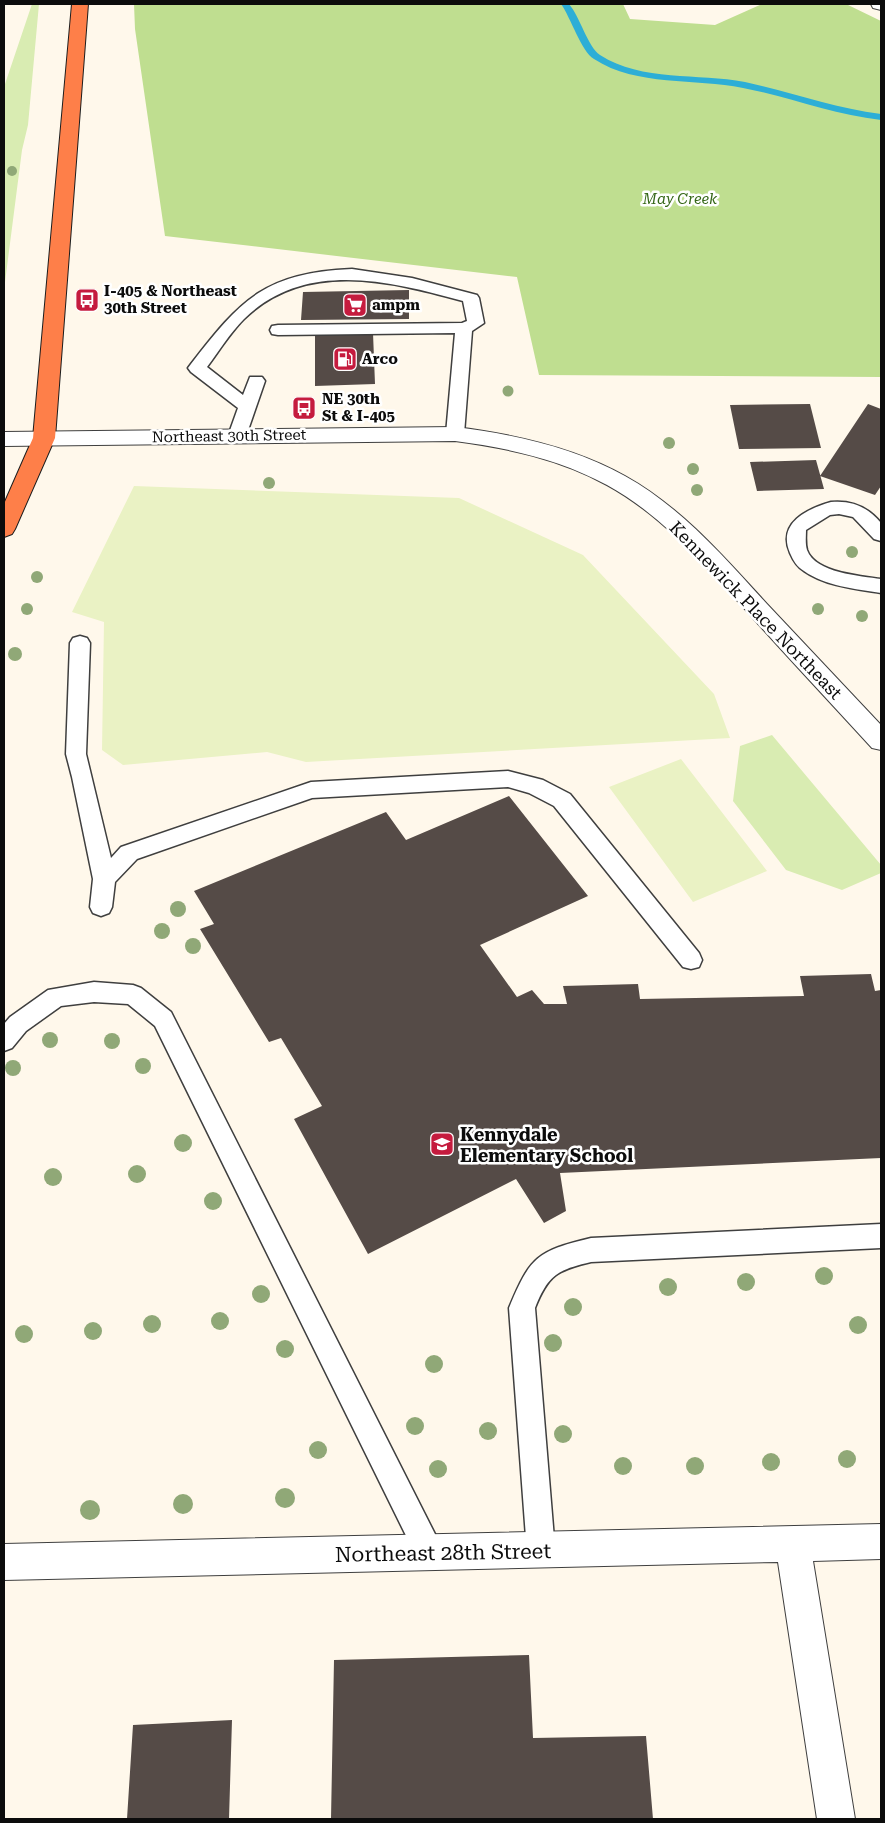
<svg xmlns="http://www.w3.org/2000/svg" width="885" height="1823" font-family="'Roboto Serif',serif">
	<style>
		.green { fill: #d9ecb2 }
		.forest { fill: #bfde90 }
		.pitch { fill: #eaf2c4 }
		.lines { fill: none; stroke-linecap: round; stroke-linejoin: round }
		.stream { fill: #2daed6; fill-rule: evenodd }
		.building { fill: #554b47 }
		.service-casing { stroke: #3f3f3f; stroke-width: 3 }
		.minor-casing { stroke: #3f3f3f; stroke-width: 2 }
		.tertiary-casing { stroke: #3f3f3f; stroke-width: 2 }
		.motorway-casing { stroke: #1d1d1d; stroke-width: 2 }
		.service { fill: #fff; fill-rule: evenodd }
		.minor { fill: #fff; fill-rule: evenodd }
		.tertiary { fill: #fff; fill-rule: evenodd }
		.motorway { fill: #fe7f49; fill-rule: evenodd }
		.tree { fill: #90a877 }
		.labels { text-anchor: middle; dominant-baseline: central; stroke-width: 5; stroke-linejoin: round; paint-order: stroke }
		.far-park-label { font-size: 15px; font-style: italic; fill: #356718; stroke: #fff }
		.far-poi-label { font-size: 15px; font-weight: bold; fill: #0c0c0c; stroke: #fff; text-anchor: start }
		.far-street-label { font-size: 15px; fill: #0c0c0c; stroke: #fff }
		.street-label { font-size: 18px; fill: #0c0c0c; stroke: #fff }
		.poi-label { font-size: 18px; font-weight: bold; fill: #0c0c0c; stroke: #fff; text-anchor: start }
		.near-street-label { font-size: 21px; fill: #0c0c0c; stroke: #fff }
	</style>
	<rect width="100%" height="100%" fill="#fff8eb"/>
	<!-- green -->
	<path class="green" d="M 32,4 L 39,4 L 28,125 L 22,150 L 4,290 L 4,87 Z
		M 772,735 L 881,865 L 881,873 L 842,890 L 786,870 L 733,801 L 740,746 Z"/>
	<!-- forest -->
	<path class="forest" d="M 134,4 L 623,4 L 630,19 L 715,25 L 762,4 L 846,4 L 881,21 L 881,377 L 539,375 L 517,277 L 165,236 L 135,29 Z"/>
	<!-- pitch -->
	<path class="pitch" d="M 134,486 L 459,498 L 583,555 L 714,694 L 730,738 L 306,762 L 267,752 L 123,765 L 102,750 L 104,622 L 72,612 Z
		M 681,759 L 767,871 L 693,902 L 609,787 Z"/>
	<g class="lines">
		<!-- stream -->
		<path class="stream" d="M 561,4 L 569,4 C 580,17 588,47 600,55 C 642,82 698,73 745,82 C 791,92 834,108 881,114 L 881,120 C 834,115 790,97 743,88 C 695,78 637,87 594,59 C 581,51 571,18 561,4 Z"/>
	</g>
	<!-- building -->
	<path class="building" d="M 409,290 L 409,319 L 301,320 L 303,292 Z
		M 373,333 L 375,384 L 315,386 L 315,335 Z
		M 810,404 L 821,448 L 739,449 L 730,405 Z
		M 868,404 L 881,409 L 881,486 L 875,495 L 820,476 Z
		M 816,460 L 824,489 L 757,491 L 750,462 Z
		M 509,796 L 588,896 L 480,945 L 517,997 L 532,990 L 544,1004 L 567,1004 L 563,986 L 638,984 L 640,999 L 804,996 L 800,976 L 871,974 L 875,991 L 881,990 L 881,1158 L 560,1173 L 566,1211 L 544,1223 L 516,1179 L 368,1254 L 294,1119 L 322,1106 L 281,1038 L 269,1042 L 200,929 L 214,924 L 194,891 L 386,812 L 406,840 Z
		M 529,1655 L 533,1738 L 646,1736 L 653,1819 L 331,1819 L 334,1660 Z
		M 232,1720 L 229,1819 L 127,1819 L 133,1725 Z"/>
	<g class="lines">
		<!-- service casing -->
		<g class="service-casing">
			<path id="service" d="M 352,269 L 412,278 L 477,295 L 479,298 L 484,323 L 472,331 L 464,434 L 461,438 L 449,438 L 446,434 L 455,333 L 278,335 L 272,334 L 270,330 L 272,326 L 278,325 L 462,323 L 467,321 L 463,301 C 390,281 305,259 244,319 C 230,333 219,351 207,367 L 243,395 L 250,377 L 262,377 L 265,381 L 246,436 L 243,440 L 231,440 L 228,436 L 238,408 L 191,372 L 188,368 L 191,364 C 241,299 265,273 352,269 Z
				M 831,502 C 852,500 868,507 881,523 L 881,541 L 874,539 L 853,517 L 839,514 L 830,515 L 806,530 C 806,536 805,543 807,550 C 815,573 861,576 881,579 L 881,593 C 856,589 825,586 804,571 C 797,567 793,560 790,553 C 777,523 807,509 831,502 Z
				M 80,636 L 87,638 L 90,643 L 86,754 L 111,858 L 121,847 L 311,782 L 508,771 L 543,780 L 570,794 L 699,953 L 702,960 L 699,967 L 691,969 L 683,967 L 554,806 L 529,793 L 508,787 L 312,798 L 137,859 L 115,882 L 112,907 L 109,913 L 101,916 L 93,913 L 90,907 L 93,879 L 72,777 L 66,754 L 70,643 L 73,638 Z
				M 94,982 L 133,985 L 141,988 L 171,1012 L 440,1544 L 444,1554 L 440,1564 L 430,1568 L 420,1564 L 155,1026 L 128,1004 L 94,1002 L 61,1006 L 26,1031 L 12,1048 L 4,1051 L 4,1024 L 10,1017 L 48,990 Z
				M 881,1224 L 881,1248 L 591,1262 C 557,1270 548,1275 535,1308 L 555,1551 L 551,1561 L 541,1565 L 531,1561 L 527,1551 L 509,1308 C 530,1257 537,1251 591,1238 Z"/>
		</g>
		<!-- minor casing -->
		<g class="minor-casing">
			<path id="minor" d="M 871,4 L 881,4 L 881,10 L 873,8 Z
				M 881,1524 L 881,1559 L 813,1561 L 855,1819 L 817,1819 L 778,1562 L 4,1580 L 4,1544 Z"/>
		</g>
		<!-- tertiary casing -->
		<g class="tertiary-casing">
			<path id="tertiary" d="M 455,427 C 513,434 573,447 625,476 C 681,507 724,557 767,604 C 805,644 843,685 881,725 L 881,750 L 872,748 C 832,704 791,661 752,617 C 708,569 664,516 607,485 C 559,459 508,448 455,441 L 4,446 L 4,432 Z"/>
		</g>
		<!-- motorway casing -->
		<g class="motorway-casing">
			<path id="motorway" d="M 72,4 L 88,4 L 55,438 L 15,529 L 12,534 L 4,537 L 4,504 L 33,438 Z"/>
		</g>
		<!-- service -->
		<use href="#service" class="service"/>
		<!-- minor -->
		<use href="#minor" class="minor"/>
		<!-- tertiary -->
		<use href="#tertiary" class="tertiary"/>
		<!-- motorway -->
		<use href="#motorway" class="motorway"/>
	</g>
	<!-- trees -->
	<g class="tree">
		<circle cx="12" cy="171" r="5"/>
		<circle cx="508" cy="391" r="5.5"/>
		<circle cx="669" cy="443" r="6"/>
		<circle cx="693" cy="469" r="6"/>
		<circle cx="269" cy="483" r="6"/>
		<circle cx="697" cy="490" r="6"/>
		<circle cx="852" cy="552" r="6"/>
		<circle cx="37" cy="577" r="6"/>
		<circle cx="27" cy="609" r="6"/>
		<circle cx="818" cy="609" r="6"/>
		<circle cx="862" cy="616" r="6"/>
		<circle cx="15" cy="654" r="7"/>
		<circle cx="178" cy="909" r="8"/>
		<circle cx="162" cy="931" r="8"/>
		<circle cx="193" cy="946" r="8"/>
		<circle cx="50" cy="1040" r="8"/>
		<circle cx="112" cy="1041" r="8"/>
		<circle cx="143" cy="1066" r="8"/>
		<circle cx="13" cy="1068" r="8"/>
		<circle cx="183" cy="1143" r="9"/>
		<circle cx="137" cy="1174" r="9"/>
		<circle cx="53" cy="1177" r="9"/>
		<circle cx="213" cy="1201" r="9"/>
		<circle cx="824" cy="1276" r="9"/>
		<circle cx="746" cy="1282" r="9"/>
		<circle cx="668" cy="1287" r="9"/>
		<circle cx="261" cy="1294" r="9"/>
		<circle cx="573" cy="1307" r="9"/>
		<circle cx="220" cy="1321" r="9"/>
		<circle cx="152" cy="1324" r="9"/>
		<circle cx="858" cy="1325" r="9"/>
		<circle cx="93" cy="1331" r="9"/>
		<circle cx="24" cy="1334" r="9"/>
		<circle cx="553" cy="1343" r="9"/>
		<circle cx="285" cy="1349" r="9"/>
		<circle cx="434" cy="1364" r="9"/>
		<circle cx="415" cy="1426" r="9"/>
		<circle cx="488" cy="1431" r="9"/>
		<circle cx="563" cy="1434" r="9"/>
		<circle cx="318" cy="1450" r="9"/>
		<circle cx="847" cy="1459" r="9"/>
		<circle cx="771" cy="1462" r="9"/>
		<circle cx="623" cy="1466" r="9"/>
		<circle cx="695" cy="1466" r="9"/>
		<circle cx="438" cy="1469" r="9"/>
		<circle cx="285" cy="1498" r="10"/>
		<circle cx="183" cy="1504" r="10"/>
		<circle cx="90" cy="1510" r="10"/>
	</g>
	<!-- icons -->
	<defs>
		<g id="bus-square" transform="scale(1.25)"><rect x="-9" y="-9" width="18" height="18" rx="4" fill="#c51b3e" stroke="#fff"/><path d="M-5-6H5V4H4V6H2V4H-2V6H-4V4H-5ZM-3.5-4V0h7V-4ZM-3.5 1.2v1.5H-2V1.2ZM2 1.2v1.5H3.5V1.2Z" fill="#fff"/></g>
		<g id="supermarket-square" transform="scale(1.25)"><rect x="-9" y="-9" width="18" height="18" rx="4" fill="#c51b3e" stroke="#fff"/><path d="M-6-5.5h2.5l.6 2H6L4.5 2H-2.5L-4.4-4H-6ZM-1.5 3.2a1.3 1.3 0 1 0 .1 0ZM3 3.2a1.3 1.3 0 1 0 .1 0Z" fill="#fff"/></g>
		<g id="fuel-square" transform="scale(1.25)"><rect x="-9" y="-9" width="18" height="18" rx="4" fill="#c51b3e" stroke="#fff"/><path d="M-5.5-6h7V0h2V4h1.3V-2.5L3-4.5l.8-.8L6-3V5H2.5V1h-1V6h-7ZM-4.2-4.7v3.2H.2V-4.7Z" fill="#fff"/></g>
		<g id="school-square" transform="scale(1.25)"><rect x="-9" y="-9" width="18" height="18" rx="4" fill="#c51b3e" stroke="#fff"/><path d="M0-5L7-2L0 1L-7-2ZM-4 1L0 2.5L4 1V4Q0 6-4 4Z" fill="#fff"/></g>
	</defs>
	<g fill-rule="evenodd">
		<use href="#bus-square" x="87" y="300"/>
		<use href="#supermarket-square" x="355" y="305"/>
		<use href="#fuel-square" x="345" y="359"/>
		<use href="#bus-square" x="304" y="408"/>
		<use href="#school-square" x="442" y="1144"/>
	</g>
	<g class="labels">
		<!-- far-park labels -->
		<g class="far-park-label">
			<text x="680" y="199">May Creek</text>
		</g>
		<!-- far-poi labels -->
		<g class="far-poi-label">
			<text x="104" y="291">I-405 &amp; Northeast<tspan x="104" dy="17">30th Street</tspan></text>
			<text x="372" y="305">ampm</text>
			<text x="362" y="359">Arco</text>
			<text x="322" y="399">NE 30th<tspan x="322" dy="17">St &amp; I-405</tspan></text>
		</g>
		<!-- far-street labels -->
		<g class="far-street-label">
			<text transform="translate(229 436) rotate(-1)">Northeast 30th Street</text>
		</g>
		<!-- street labels -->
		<g class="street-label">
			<text transform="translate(756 610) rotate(46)">Kennewick Place Northeast</text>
		</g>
		<!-- poi labels -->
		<g class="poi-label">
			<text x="460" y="1134">Kennydale<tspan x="460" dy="21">Elementary School</tspan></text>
		</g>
		<!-- near-street labels -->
		<g class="near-street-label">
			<text transform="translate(443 1553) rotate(-1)">Northeast 28th Street</text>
		</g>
	</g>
	<!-- border -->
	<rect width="885" height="1823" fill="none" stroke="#0c0c0c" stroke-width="10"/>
</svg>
